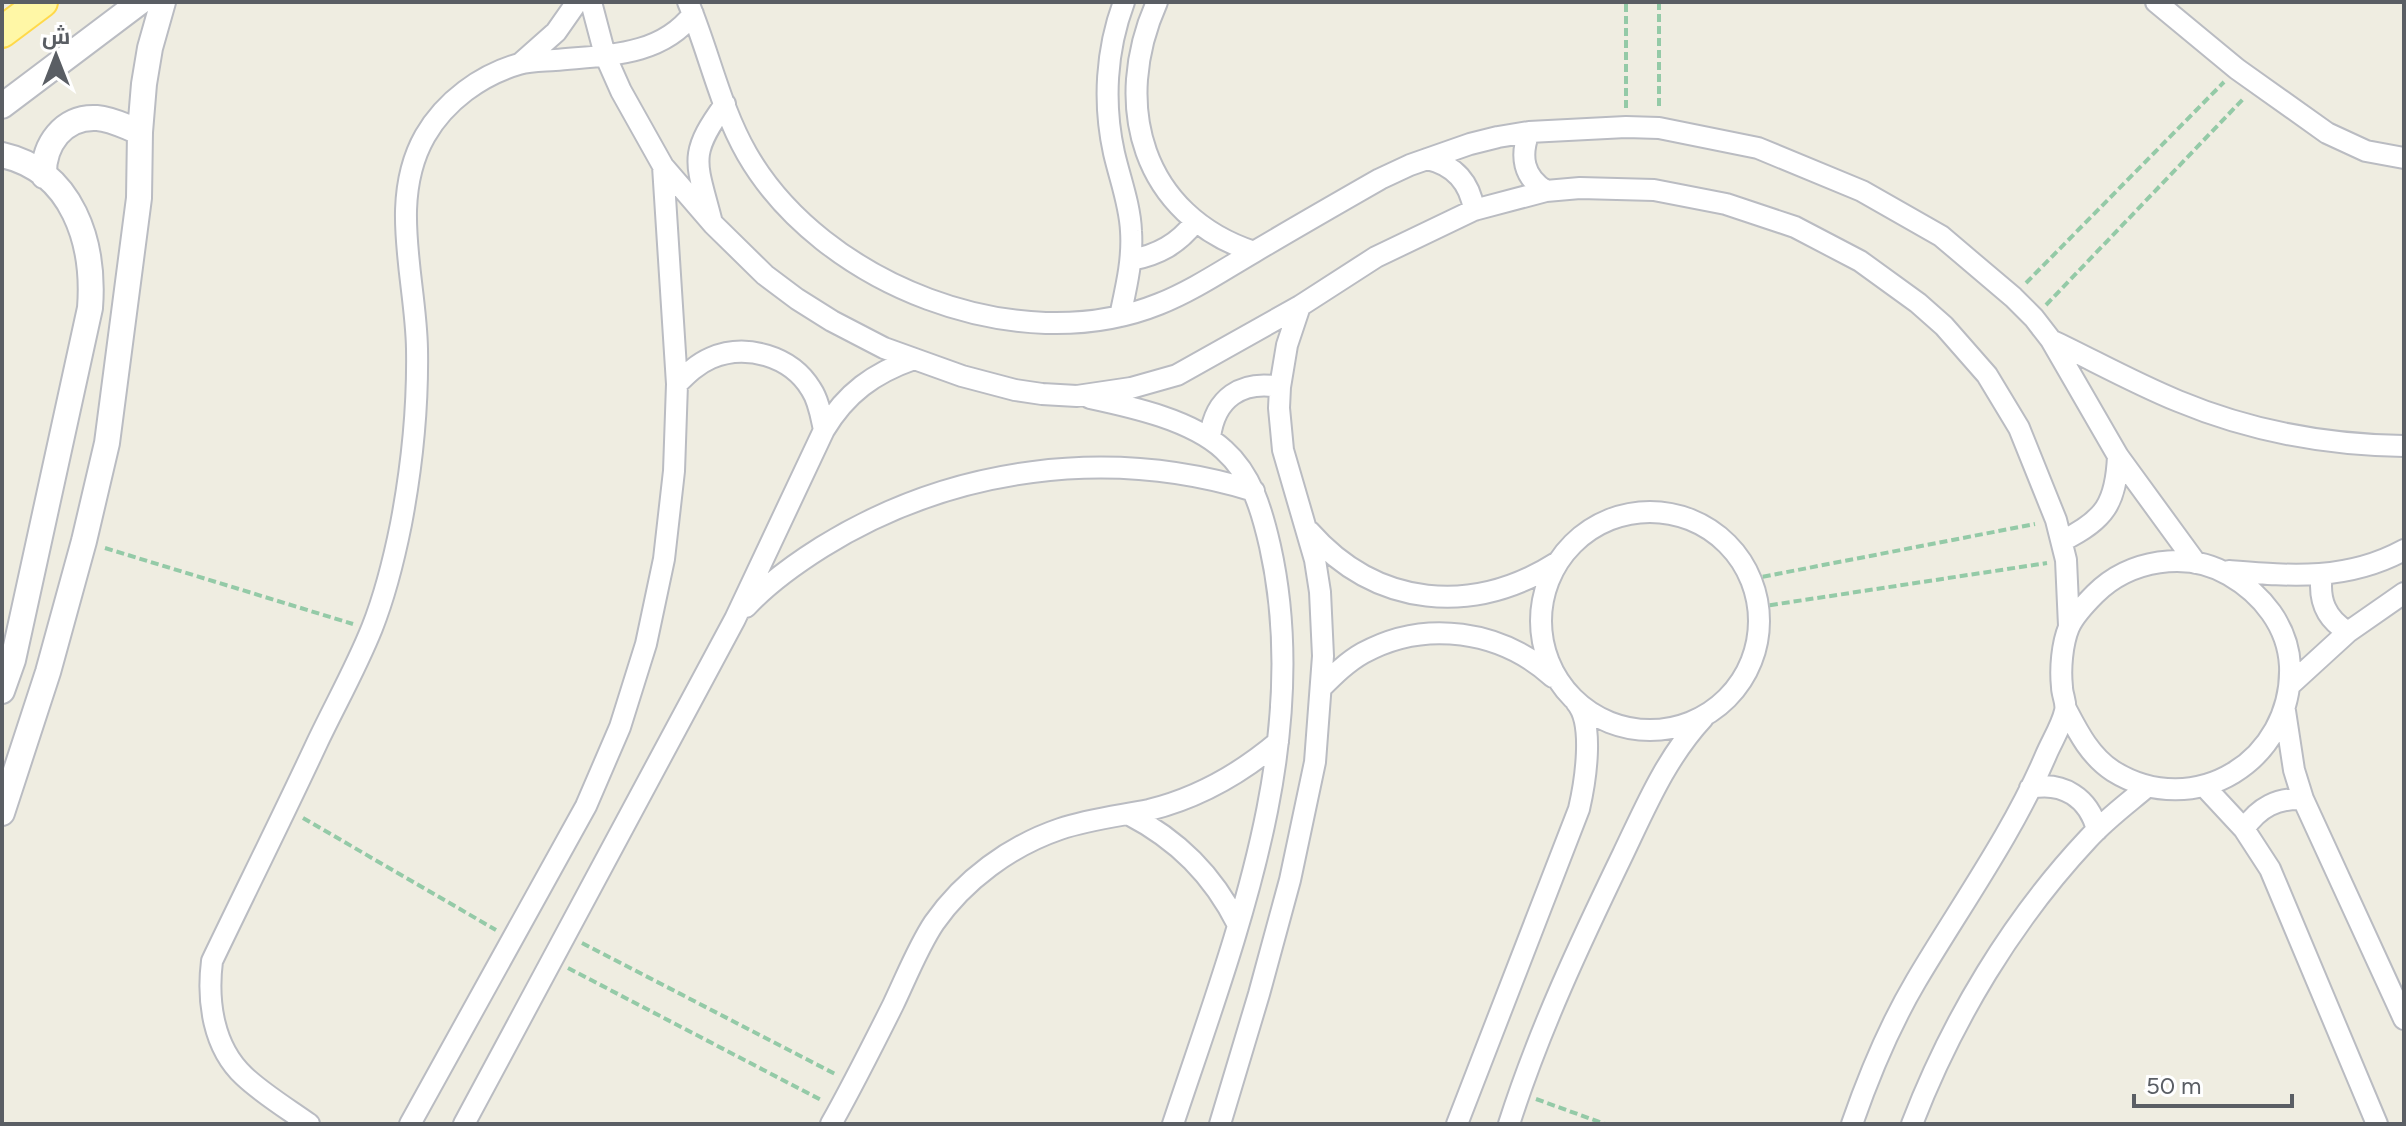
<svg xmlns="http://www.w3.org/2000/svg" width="2406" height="1126" font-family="Figtree,Cairo,sans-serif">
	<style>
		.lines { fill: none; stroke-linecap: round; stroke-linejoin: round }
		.minor-casing { stroke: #babcc2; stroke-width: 24 }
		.tertiary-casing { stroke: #babcc2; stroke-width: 28 }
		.primary-casing { stroke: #ffd94a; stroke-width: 34 }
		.path { stroke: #94caa7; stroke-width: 4; stroke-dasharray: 8 4; stroke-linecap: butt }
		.minor { stroke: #fff; stroke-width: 20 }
		.tertiary { stroke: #fff; stroke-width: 24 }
		.primary { stroke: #fff7a6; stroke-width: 30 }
	</style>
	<rect width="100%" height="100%" fill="#efede1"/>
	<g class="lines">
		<!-- minor casing -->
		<g class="minor-casing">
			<path id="minor" d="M 591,2 L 605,55 L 621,91 L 663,166 L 713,224 L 765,275 L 797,299 L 832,321 L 884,348 L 962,376 L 1015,390 L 1042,394 L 1077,396 L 1131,388 L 1177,375 L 1300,306 L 1376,257 L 1474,210 L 1546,191 L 1580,188 L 1654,190 L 1726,204 L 1795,227 L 1860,261 L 1918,303 L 1944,326 L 1987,375 L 2019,428 L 2056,520 L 2066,560 L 2069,626
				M 688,2 C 709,52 720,107 747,154 C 822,284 1018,361 1159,304 C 1192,291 1223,270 1254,252 C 1296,227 1338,203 1380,179 L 1410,165 L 1470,144 L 1498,137 L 1529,132 L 1626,127 L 1659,128 L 1758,148 L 1862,191 L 1941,236 L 2013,297 L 2034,318 L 2051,340 L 2118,456 L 2196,563
				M 1157,2 C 1111,105 1142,215 1254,252
				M 2156,2 L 2237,69 L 2327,133 L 2366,151 L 2404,158
				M 521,63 L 556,32 L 577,2
				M 1529,132 C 1520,156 1523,177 1546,191
				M 1427,159 C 1455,165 1470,183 1474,210
				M 711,219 C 696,161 688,155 725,104
				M 1131,260 C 1158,255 1178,244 1195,222
				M 1120,316 C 1126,288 1133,260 1131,231 C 1130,205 1120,179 1114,153 C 1103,103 1106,50 1124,2
				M 2051,340 C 2093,360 2134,383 2178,401 C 2250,431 2326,445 2404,446
				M 677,384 C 687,374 697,364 711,358 C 746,343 791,356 811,389 C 819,401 821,416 824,430
				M 1090,398 C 1132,407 1192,420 1224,450 C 1252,475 1262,511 1270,546 C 1314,742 1234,940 1173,1124
				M 1210,437 C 1215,398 1241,380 1280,387
				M1541 621a109 109 0 1 1 218 0a109 109 0 1 1-218 0Z
				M 1309,531 C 1377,608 1473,616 1558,562
				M 2062,541 C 2105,520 2116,503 2118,456
				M 2229,571 C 2291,576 2347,581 2404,550
				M 2322,574 C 2318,600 2326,619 2348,632
				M 746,607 C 768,583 795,564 822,547 C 951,467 1109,446 1254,491
				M 2290,685 L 2348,632 L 2404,593
				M 1321,688 C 1334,675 1347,662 1363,653 C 1425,619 1501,630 1553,677
				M 2285,711 L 2294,770 L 2303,799 L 2404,1019
				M 2204,786 L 2244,829 L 2270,869 L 2377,1124
				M 2030,788 C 2063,781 2089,798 2097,830
				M 1128,814 C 1178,840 1213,875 1238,925
				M 2244,829 C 2259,807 2277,798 2303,799
				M 309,1124 C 288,1109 263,1094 244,1076 C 213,1047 207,1001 212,961 C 247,888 283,816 317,743 C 335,705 356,668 372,628 C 385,595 394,559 401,524 C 412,466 418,408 417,349 C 416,279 388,201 425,136 C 445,101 481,75 519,64 C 530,61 543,61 555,60 C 605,55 660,57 693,14
				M 410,1124 L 586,806 L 620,727 L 646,644 L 664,559 L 674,471 L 677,384 L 663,166
				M 464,1124 L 735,619 L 824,430 C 846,393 874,373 914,359
				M 831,1124 C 853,1085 873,1045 893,1005 C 906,978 918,947 934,923 C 964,880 1010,846 1060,829 C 1089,819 1119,816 1149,810 C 1198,798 1240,774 1278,742
				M 1220,1124 L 1259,994 L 1290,880 L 1315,762 L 1323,656 L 1320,592 L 1315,560 L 1283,450 L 1279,408 L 1280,387 L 1287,345 L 1300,306
				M 1457,1124 L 1579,809 C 1585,783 1595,723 1576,702
				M 1509,1124 C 1539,1030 1580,943 1623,854 C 1646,806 1666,758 1703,718
				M 1852,1124 C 1869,1075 1890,1025 1916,981 C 1959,908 2013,833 2046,755 C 2052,741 2062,725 2065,711 C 2067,703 2062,695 2062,687 C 2060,669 2062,644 2069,627 C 2074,616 2086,603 2095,594 C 2129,560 2187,550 2229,575 C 2262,594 2288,626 2290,666 C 2293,760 2195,822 2113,771 C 2090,756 2078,732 2066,709
				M 1912,1124 C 1952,1020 2012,920 2088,839 C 2106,819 2128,803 2148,786"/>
		</g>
		<!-- tertiary casing -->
		<g class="tertiary-casing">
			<path id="tertiary" d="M 2,106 L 140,2
				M 2,155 C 73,171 95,243 90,308 L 13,660 L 2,691
				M 44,176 C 43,145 63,116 97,118 C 112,119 126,127 140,132
				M 2,813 L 48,672 L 84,541 L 107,443 L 139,198 L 140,132 L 144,84 L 150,48 L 163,2"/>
		</g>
		<!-- primary casing -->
		<g class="primary-casing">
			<path id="primary" d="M 2,32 L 42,2"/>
		</g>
		<!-- path -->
		<path class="path" d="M 1659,2 L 1659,110
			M 1626,108 L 1626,2
			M 2026,283 L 2224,82
			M 2046,305 L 2245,97
			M 105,548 L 353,624
			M 1751,579 L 2035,524
			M 1758,607 L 2047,563
			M 303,818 L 496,930
			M 582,943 L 837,1075
			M 568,968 L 823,1101
			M 1536,1099 L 1605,1124"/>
		<!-- minor -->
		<use href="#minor" class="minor"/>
		<!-- tertiary -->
		<use href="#tertiary" class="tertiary"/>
		<!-- primary -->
		<use href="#primary" class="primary"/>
	</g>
	<!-- border -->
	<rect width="2406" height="1126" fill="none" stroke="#5a5e64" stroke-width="8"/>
	<!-- north arrow -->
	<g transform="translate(56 56)" stroke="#ffffff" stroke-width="6" paint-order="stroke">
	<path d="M0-6L14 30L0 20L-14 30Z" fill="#5a5e64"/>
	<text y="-12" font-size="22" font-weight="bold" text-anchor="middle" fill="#5a5e64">ش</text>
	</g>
	<!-- scale -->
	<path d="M2134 1094v12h158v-12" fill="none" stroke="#5a5e64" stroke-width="4"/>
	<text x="2146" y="1094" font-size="24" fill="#5a5e64" stroke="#ffffff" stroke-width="6" paint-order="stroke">50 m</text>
</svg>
